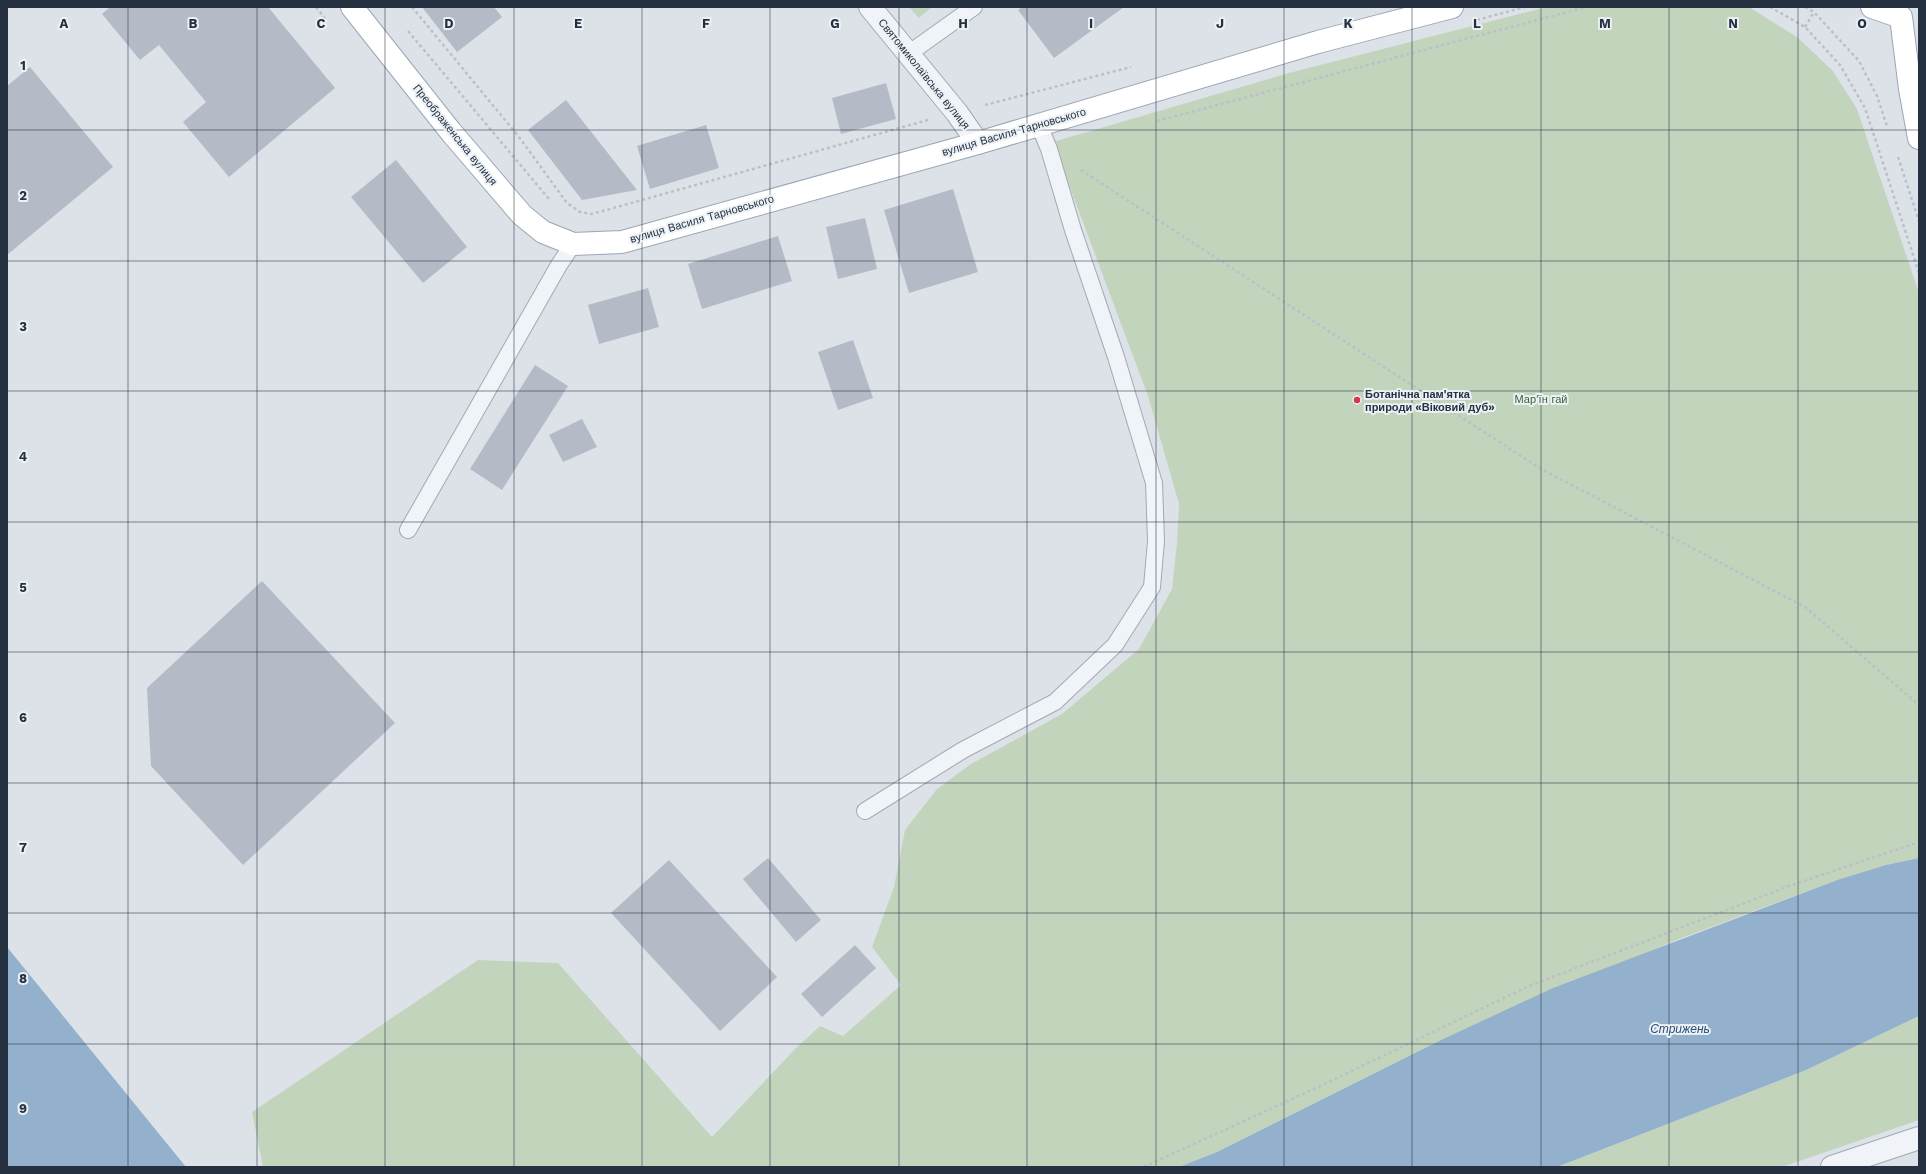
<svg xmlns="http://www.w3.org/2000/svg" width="1926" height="1174" font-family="'Work Sans',sans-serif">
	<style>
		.green { fill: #c3d4bd }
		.water { fill: #93b1cd }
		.building { fill: #b4bbc6 }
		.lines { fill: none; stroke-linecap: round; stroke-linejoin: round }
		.lane-casing { stroke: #a2a9b3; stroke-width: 18 }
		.street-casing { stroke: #a2a9b3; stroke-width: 24 }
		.primary-casing { stroke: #9ba6b6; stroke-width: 24 }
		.path { stroke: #bbc0c8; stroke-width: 2.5; stroke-dasharray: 3 3; stroke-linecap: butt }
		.lane { stroke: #f0f3f7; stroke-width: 16 }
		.street { stroke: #f0f3f7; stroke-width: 22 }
		.primary { stroke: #fff; stroke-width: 22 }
		.grid { fill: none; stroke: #253041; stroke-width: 1; stroke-opacity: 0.55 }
		.poi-dot { fill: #dd3351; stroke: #ecf1f6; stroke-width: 1.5 }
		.labels { text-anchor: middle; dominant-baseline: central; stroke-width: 4; stroke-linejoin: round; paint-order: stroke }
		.street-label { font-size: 11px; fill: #253041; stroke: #ecf1f6 }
		.poi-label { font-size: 11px; font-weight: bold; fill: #253041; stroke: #ecf1f6; text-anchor: start }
		.park-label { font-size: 11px; fill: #3a5e30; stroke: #ecf1f6 }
		.water-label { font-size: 12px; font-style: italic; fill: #2a5079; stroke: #ecf1f6 }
		.grid-label { font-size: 13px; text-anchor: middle; font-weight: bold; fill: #253041; stroke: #ecf1f6; stroke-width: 4; stroke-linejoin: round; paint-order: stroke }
	</style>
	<rect width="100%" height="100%" fill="#dde2e9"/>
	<!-- green -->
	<path class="green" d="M 909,7 L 932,7 L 919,18 Z
		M 1547,7 L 1749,7 L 1797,37 L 1833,71 L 1857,109 L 1919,293 L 1919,858 L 1886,865 L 1840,879 L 1679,939 L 1439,1041 L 1217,1152 L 1179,1167 L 263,1167 L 252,1112 L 478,960 L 558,963 L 712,1137 L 796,1048 L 820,1026 L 843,1036 L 901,985 L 872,947 L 894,887 L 905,830 L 937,789 L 971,764 L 1062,714 L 1139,649 L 1172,589 L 1177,543 L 1179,504 L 1148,396 L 1053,142 L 1289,73 Z
		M 1919,1016 L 1919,1120 L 1782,1167 L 1557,1167 L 1806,1070 Z"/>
	<!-- water -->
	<path class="water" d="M 1919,858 L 1919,1016 L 1806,1070 L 1557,1167 L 1179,1167 L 1217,1152 L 1439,1041 L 1553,988 L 1840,879 L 1886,865 Z
		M 7,947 L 186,1167 L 7,1167 Z"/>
	<!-- building -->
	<path class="building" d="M 110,7 L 268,7 L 335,88 L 229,177 L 183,122 L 206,102 L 159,45 L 140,60 L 102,14 Z
		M 422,7 L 494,7 L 502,17 L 457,52 Z
		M 1022,7 L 1124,7 L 1054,58 L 1018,10 Z
		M 30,67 L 113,167 L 7,255 L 7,86 Z
		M 886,83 L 896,119 L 841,134 L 832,98 Z
		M 566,100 L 637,190 L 582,200 L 528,130 Z
		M 706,125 L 719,168 L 650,189 L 637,146 Z
		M 396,160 L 467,247 L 423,283 L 351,197 Z
		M 953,189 L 978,272 L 909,293 L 884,210 Z
		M 865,218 L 877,269 L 838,279 L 826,227 Z
		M 778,236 L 792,281 L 702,309 L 688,264 Z
		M 648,288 L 659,327 L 599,344 L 588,305 Z
		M 853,340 L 873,398 L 838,410 L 818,352 Z
		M 535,365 L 568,386 L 502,490 L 470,469 Z
		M 582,419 L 597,447 L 563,462 L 549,435 Z
		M 262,581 L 395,723 L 243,865 L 151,766 L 147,688 Z
		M 768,858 L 821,920 L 796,942 L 743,879 Z
		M 669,860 L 777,977 L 720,1031 L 611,913 Z
		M 855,945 L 876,968 L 822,1017 L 801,994 Z"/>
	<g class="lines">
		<!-- lane casing -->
		<g class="lane-casing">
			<path id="lane" d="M 908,54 L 974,7
				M 408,530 L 559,265 L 573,244
				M 865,811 L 963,750 L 1055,702 L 1115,645 L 1152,587 L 1156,541 L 1154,483 L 1116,357 L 1073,230 L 1049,149 L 1039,125"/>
		</g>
		<!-- street casing -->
		<g class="street-casing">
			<path id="street" d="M 870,7 L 957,113 L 978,143
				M 1832,1167 L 1919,1138"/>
		</g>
		<!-- primary casing -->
		<g class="primary-casing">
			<path id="primary" d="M 352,7 L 451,132 L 522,215 L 543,232 L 573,244 L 622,242 L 978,143 L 1318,42 L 1452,7
				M 1872,7 L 1901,17 L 1910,89 L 1919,138"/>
		</g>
		<!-- path -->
		<path class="path" d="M 316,7 L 326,20
			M 412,7 L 519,137 L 567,203 L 580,212 L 592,214 L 928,120
			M 1770,7 L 1805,27 L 1840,65 L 1865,108 L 1919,273
			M 1805,7 L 1814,12 L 1859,61 L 1877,96 L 1887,126
			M 1477,20 L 1525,7
			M 1805,27 L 1814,12
			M 408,31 L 549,199
			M 985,105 L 1131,67
			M 1157,121 L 1586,7
			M 1898,157 L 1919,221
			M 1081,170 L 1541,469 L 1805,607 L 1919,705
			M 1144,1167 L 1316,1088 L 1529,986 L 1789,886 L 1919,842"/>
		<!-- lane -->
		<use href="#lane" class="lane"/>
		<!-- street -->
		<use href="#street" class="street"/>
		<!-- primary -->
		<use href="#primary" class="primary"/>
	</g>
	<!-- grid -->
	<path class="grid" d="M 128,7 L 128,1167M 257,7 L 257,1167M 385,7 L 385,1167M 514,7 L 514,1167M 642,7 L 642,1167M 770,7 L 770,1167M 899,7 L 899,1167M 1027,7 L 1027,1167M 1156,7 L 1156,1167M 1284,7 L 1284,1167M 1412,7 L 1412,1167M 1541,7 L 1541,1167M 1669,7 L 1669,1167M 1798,7 L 1798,1167M 7,130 L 1919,130M 7,261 L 1919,261M 7,391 L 1919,391M 7,522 L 1919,522M 7,652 L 1919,652M 7,783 L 1919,783M 7,913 L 1919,913M 7,1044 L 1919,1044"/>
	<!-- markers -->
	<circle class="poi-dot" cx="1357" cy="400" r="4"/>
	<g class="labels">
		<!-- street labels -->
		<g class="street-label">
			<text transform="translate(924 74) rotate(51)">Святомиколаївська вулиця</text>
			<text transform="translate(1014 132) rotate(-16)">вулиця Василя Тарновського</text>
			<text transform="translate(455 135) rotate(51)">Преображенська вулиця</text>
			<text transform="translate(702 219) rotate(-16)">вулиця Василя Тарновського</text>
		</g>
		<!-- poi labels -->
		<g class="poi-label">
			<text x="1365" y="394">Ботанічна пам'ятка<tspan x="1365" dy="13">природи «Віковий дуб»</tspan></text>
		</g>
		<!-- park labels -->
		<g class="park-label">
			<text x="1541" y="399">Мар'їн гай</text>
		</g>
		<!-- water labels -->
		<g class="water-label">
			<text x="1680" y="1029">Стрижень</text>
		</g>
	</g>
	<g class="grid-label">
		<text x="64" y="28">A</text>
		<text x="193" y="28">B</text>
		<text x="321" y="28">C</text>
		<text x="449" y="28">D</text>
		<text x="578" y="28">E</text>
		<text x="706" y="28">F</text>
		<text x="835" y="28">G</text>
		<text x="963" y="28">H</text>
		<text x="1091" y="28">I</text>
		<text x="1220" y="28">J</text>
		<text x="1348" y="28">K</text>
		<text x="1477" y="28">L</text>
		<text x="1605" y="28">M</text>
		<text x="1733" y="28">N</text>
		<text x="1862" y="28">O</text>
		<text x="23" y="70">1</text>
		<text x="23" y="200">2</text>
		<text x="23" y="331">3</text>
		<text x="23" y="461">4</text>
		<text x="23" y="592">5</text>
		<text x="23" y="722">6</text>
		<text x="23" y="852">7</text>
		<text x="23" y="983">8</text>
		<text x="23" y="1113">9</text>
	</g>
	<!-- border -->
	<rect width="1926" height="1174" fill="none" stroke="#253041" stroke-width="16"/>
</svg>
